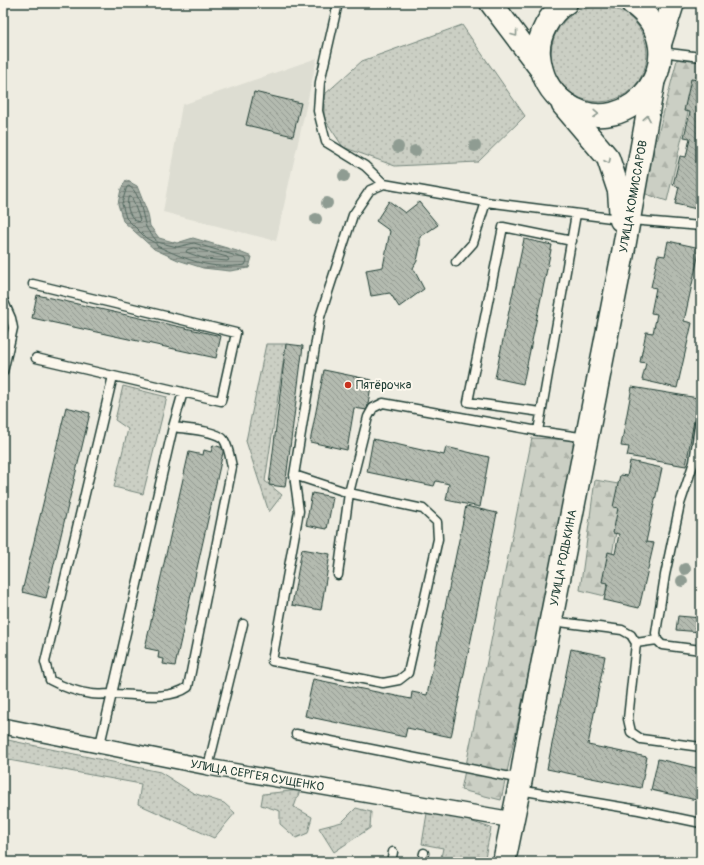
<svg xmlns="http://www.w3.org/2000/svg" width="704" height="865" font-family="Pangolin,sans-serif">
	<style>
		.built { fill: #ddddd2 }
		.grass { fill: url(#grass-dots); stroke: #75867c }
		.forest { fill: url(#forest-firs); stroke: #75867c }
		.water { fill: url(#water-rules); stroke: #6c7d74 }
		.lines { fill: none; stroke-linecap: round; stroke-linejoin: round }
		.shore { stroke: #52685f; stroke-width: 1 }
		.building { fill: url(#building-back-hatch); stroke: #1f3d34 }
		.lane-casing { stroke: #1f3d34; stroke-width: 11 }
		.street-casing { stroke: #1f3d34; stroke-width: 18 }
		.secondary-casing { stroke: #1f3d34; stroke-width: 25 }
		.lane { stroke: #fbf7ec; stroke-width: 8 }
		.street { stroke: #fbf7ec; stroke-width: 15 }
		.secondary { stroke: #fbf7ec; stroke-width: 22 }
		.tree { fill: #8f9c92 }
		.oneway { stroke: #8d9a90 }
		.poi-dot { fill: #c8321e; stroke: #fbf7ec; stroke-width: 1.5 }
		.labels { text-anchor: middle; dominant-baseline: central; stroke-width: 4; stroke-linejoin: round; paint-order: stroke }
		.street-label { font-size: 12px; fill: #1f3d34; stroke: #fbf7ec }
		.poi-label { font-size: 12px; fill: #1f3d34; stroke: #fbf7ec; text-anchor: start }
	</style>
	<defs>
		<pattern id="grass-dots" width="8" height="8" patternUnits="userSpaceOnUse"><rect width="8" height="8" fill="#cbcfc4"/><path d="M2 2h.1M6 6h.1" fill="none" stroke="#aeb3a9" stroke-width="1.8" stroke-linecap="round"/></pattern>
		<pattern id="forest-firs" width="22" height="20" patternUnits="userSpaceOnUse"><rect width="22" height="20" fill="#cbcfc4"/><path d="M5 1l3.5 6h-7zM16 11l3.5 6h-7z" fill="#aeb3a9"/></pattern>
		<pattern id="water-rules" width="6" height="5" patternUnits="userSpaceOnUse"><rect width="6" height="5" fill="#9fa89f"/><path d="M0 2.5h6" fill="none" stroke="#818a82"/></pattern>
		<pattern id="building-back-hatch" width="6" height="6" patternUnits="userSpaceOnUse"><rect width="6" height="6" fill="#b4bbb0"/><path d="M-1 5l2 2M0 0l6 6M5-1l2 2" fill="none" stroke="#929990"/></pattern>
	</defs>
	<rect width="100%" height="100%" fill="#eeece1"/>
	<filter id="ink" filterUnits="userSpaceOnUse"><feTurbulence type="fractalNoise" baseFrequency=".025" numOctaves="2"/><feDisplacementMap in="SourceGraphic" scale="8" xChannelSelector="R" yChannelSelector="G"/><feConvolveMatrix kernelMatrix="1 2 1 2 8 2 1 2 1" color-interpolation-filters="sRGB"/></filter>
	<g filter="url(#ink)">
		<!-- built -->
		<path class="built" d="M 317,58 L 276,241 L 163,212 L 182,105 Z"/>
		<!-- grass -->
		<path class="grass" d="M551 54a48 48 0 1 1 96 0a48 48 0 1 1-96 0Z
			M 462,25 L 525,116 L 478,162 L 395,166 L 343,147 L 324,118 L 324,95 L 362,61 Z
			M 266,344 L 286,344 L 265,481 L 282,495 L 269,512 L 246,441 Z
			M 123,386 L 167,397 L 143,494 L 114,487 L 128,429 L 115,420 Z
			M 3,739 L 160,772 L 193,793 L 224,803 L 235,813 L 214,838 L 138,804 L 141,784 L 3,759 Z
			M 300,790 L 294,807 L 312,817 L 308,833 L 296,838 L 280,824 L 280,811 L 261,805 L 263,794 Z
			M 428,807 L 491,828 L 484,862 L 440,862 L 443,848 L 422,844 Z
			M 356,808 L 371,812 L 370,828 L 334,852 L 319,828 L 342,822 Z"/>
		<!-- forest -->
		<path class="forest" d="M 678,56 L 701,57 L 667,201 L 643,193 Z
			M 532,438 L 579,440 L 501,800 L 461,790 Z
			M 595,480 L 624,485 L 605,596 L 580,590 Z"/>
		<!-- water -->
		<path class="water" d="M 126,180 L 137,186 L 148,214 L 150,226 L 159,238 L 177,243 L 193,238 L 237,251 L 252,257 L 249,268 L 230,271 L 203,268 L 178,260 L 154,249 L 123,221 L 118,204 L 121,189 Z"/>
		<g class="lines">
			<!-- shore -->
			<path class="shore" d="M 127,187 L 129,186 C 141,193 142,216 146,227 C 148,232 153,236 156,240 L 155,243 L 146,238 L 126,218 L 122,204 Z
				M 130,197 L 132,198 L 140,220 L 138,222 C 130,218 126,208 128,198 Z
				M 157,242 L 177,247 L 194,243 L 246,259 L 247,261 L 245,265 C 210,270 188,260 157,246 L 156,244 Z
				M 194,248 L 227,257 L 229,260 L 227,261 L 205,259 L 186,252 L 187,250 Z"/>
		</g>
		<!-- building -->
		<path class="building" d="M 701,68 L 701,210 L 675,204 L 679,187 L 673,185 L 680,156 L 686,157 L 690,138 L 684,137 L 690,112 L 684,111 L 691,79 L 698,80 Z
			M 254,92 L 301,103 L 293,136 L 246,125 Z
			M 389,201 L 405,213 L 419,202 L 438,225 L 420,237 L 420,247 L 417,261 L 413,268 L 424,289 L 399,307 L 390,293 L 371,296 L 366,270 L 383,267 L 390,231 L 376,221 Z
			M 524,239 L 552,245 L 523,384 L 495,378 Z
			M 668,241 L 700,248 L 684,321 L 692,323 L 677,388 L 642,380 L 646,363 L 640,362 L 646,332 L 653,333 L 657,314 L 651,313 L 656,288 L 651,287 L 658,255 L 665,256 Z
			M 37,295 L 221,336 L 216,358 L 32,318 Z
			M 286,344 L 303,346 L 285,487 L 269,485 Z
			M 324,370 L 372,380 L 367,410 L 354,408 L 347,450 L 310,442 Z
			M 632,387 L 698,398 L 686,466 L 627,456 L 629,447 L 621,446 Z
			M 66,407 L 90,413 L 46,598 L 22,592 Z
			M 373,439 L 444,455 L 446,447 L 489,457 L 480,507 L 446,500 L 449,484 L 436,481 L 434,486 L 367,472 Z
			M 213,445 L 224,448 L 175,666 L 163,664 L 164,659 L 158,658 L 159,651 L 145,648 L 189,452 L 203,455 L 204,450 L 211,452 Z
			M 630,461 L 662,468 L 646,542 L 654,543 L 639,608 L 604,600 L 608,583 L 602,582 L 608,552 L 615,554 L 619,534 L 613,533 L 618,508 L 613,507 L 620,475 L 627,476 Z
			M 312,493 L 333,497 L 327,529 L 306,525 Z
			M 466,506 L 497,513 L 451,737 L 407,728 L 405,737 L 305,716 L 313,679 L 411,699 L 412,692 L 427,695 Z
			M 302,549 L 330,554 L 321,610 L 292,605 Z
			M 678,616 L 701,618 L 701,632 L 676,630 Z
			M 571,649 L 605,656 L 588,745 L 647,757 L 641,788 L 547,769 Z
			M 658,759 L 701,769 L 701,801 L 651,790 Z"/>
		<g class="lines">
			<!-- lane casing -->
			<g class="lane-casing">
				<path id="lane" d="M 338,3 L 320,82 L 318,111 L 326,142 L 365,166 L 384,184
					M 661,52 L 701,57
					M 486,202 L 384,184 L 370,190 L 353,215 L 320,317 L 294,475 L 299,511 L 272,661 L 383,683 L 399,680 L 408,673 L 438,539 L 437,522 L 423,509 L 349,493 L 368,417 L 373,408 L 383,403 L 538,431 L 587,438
					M 631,220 L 701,226
					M 456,262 L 473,243 L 486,202 L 619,219
					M 33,284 L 236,333 L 221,401 L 36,358
					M 3,300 L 11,318 L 13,328 L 9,346 L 3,347
					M 3,372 L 9,346
					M 541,412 L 468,402 L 503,227 L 572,241
					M 701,412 L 694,462 L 680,504 L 665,575 L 656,633 L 657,640 L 662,645 L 701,650
					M 173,427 L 183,392
					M 538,431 L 576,214
					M 294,475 L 349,493 L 338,575
					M 552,621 L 622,630 L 631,635 L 636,643 L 628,719 L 631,732 L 641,739 L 701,747
					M 636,643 L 657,640
					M 296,734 L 521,779
					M 100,744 L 112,694 L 173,427 C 185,429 217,430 224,440 C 229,448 230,458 232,467 L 188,687 C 169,701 135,694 112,694 C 105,694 98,695 91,694 C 76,692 63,687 50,680 L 45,662 L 113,376
					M 208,767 L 243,624
					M 519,790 L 639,810 L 701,823
					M 391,862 L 393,852
					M 422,862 L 424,853"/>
			</g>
			<!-- street casing -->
			<g class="street-casing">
				<g id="street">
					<path id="s1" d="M 3,726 L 208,767 L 513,820"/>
				</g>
			</g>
			<!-- secondary casing -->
			<g class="secondary-casing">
				<g id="secondary">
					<path d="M 491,3 L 540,68"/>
					<path d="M 566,3 C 550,13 537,36 539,55 C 541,75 548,91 566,104 C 630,148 701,52 632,3"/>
					<path d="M 660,44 L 673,3"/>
					<path d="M 563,105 L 608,158 L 619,191 L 621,220"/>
					<path id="s2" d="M 504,862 L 521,779 L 528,737 L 623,253 L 653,84"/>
				</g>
			</g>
			<!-- lane -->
			<use href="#lane" class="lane"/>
			<!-- street -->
			<use href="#street" class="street"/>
			<!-- secondary -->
			<use href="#secondary" class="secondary"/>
		</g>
		<!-- trees -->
		<g class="tree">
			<circle cx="475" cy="146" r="6"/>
			<circle cx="398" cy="147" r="6"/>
			<circle cx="415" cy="151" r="6"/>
			<circle cx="344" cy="176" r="6"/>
			<circle cx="327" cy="203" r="6"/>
			<circle cx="316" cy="219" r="6"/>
			<circle cx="685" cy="569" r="6"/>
			<circle cx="682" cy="581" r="6"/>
		</g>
		<!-- one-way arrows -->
		<defs><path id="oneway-chevron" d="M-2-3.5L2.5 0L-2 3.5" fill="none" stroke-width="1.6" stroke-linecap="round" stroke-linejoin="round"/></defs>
		<g class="oneway">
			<use href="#oneway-chevron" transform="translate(515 34) rotate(53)"/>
			<use href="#oneway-chevron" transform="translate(596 114) rotate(2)"/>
			<use href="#oneway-chevron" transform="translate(647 118) rotate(-80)"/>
			<use href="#oneway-chevron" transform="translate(608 161) rotate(65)"/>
		</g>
	</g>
	<!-- markers -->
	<circle class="poi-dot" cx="348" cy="385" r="4"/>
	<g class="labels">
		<!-- street labels -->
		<g class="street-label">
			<text stroke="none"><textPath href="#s2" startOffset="678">УЛИЦА КОМИССАРОВ</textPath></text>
			<text stroke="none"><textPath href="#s2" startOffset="310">УЛИЦА РОДЬКИНА</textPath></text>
			<text stroke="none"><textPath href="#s1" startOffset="259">УЛИЦА СЕРГЕЯ СУЩЕНКО</textPath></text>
		</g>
		<!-- poi labels -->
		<g class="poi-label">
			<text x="356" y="385">Пятёрочка</text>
		</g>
	</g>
	<!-- margin -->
	<rect width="704" height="865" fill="none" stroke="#fbf7ec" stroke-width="16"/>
	<rect x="8" y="8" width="688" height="849" fill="none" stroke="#1f3d34" stroke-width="1.5" filter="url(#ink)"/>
</svg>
